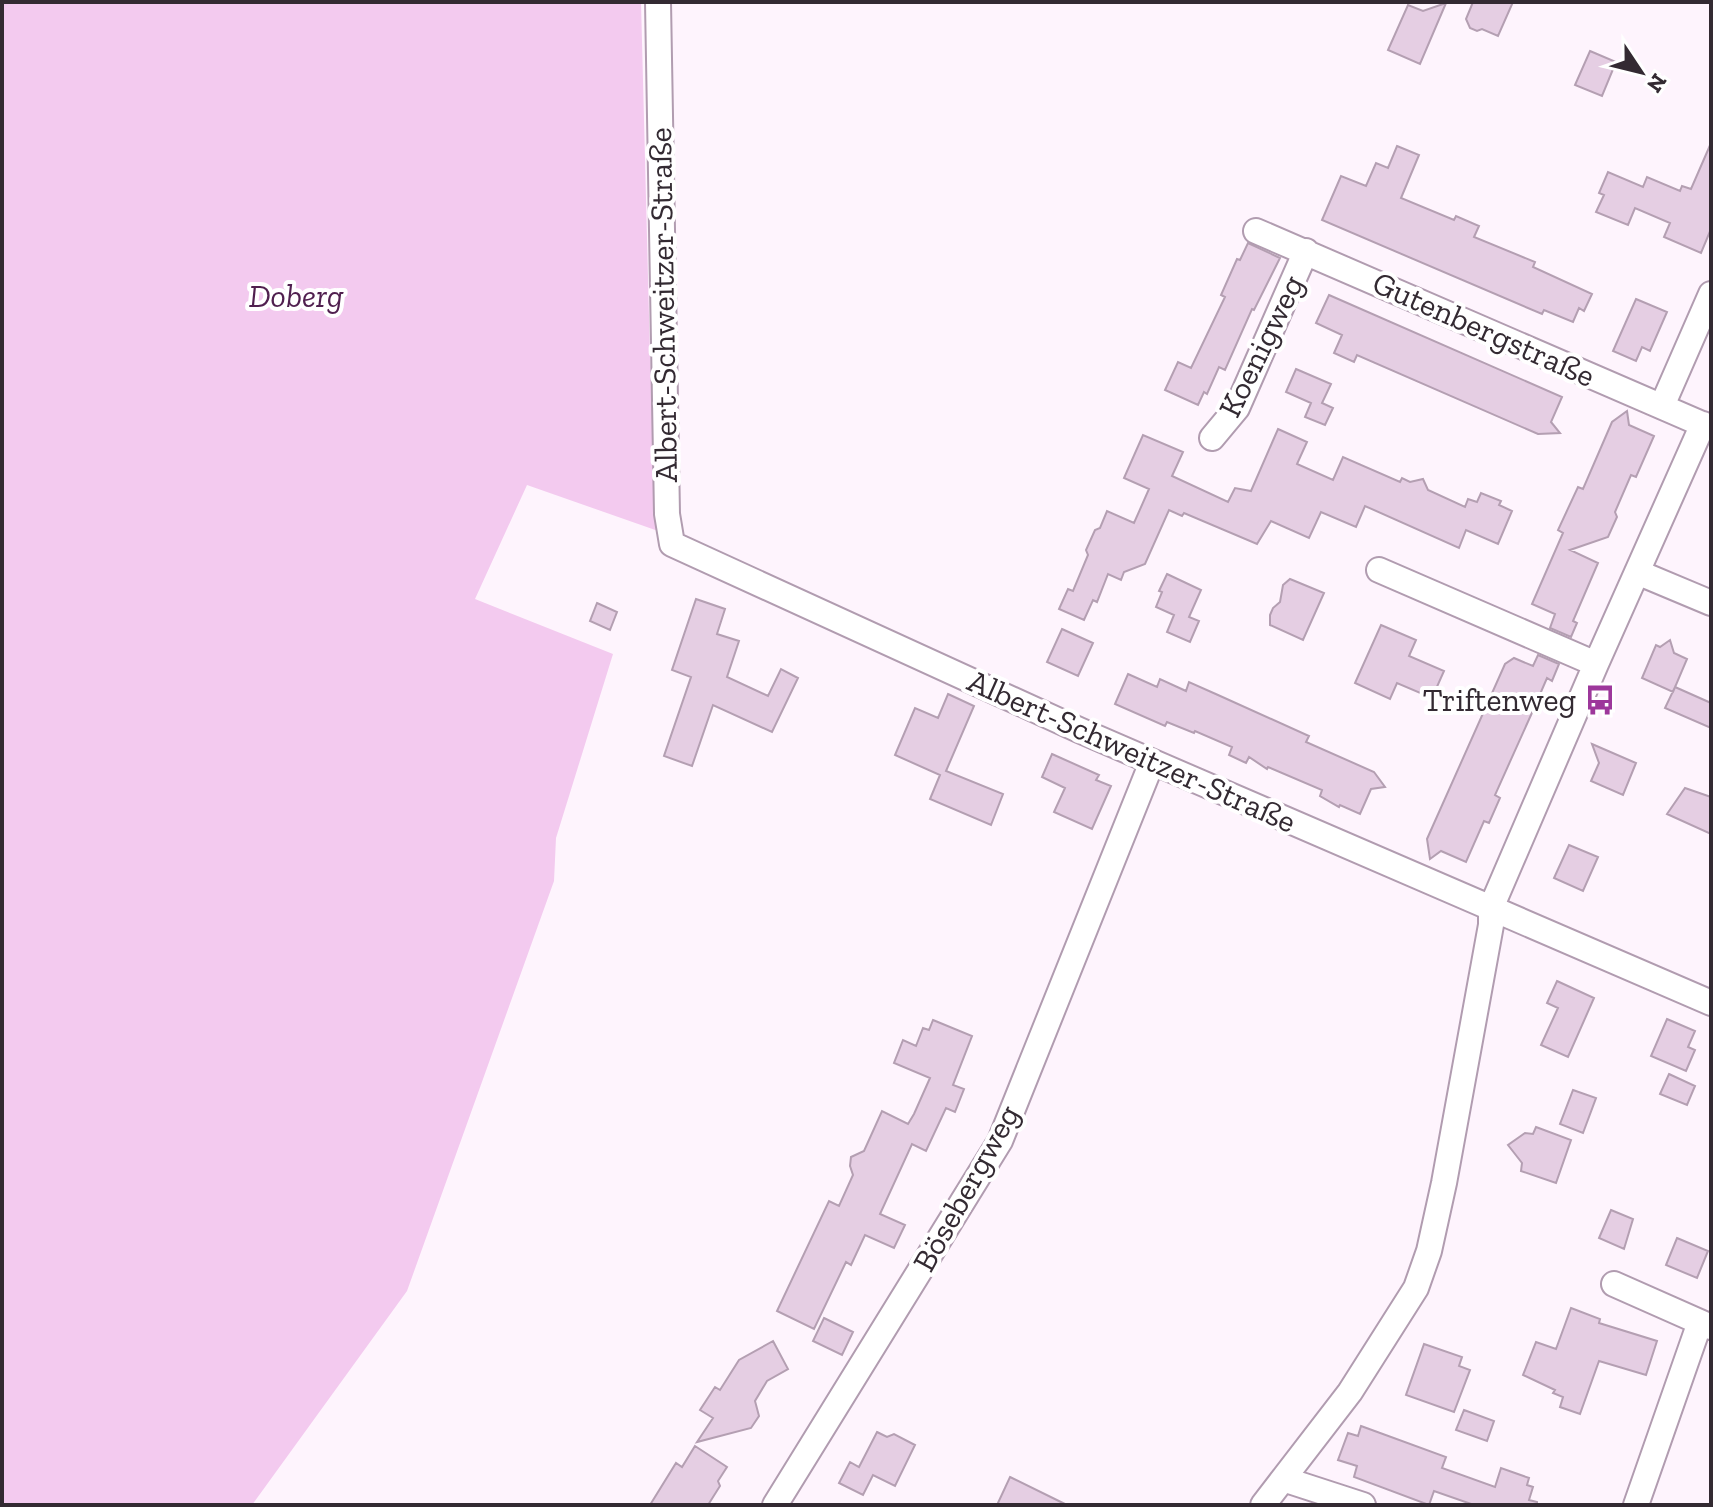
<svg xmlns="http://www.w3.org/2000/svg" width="1713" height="1507" font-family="'Zilla Slab',serif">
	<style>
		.green { fill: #f3caef }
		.building { fill: #e5cee3; stroke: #b49fb2; stroke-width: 2 }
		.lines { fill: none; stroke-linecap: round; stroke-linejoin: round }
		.street-casing { stroke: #b19cb0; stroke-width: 28 }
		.street { stroke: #fff; stroke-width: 24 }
		.labels { text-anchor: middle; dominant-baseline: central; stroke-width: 8; stroke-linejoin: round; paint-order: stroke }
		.park-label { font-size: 32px; font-style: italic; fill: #501f4f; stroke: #fff }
		.street-label { font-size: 32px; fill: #332a32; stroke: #fff }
		.poi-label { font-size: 32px; fill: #332a32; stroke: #fff; text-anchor: end }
	</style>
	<rect width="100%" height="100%" fill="#fef4fd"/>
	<!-- green -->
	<path class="green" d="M 2,2 L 641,2 L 650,356 L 661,532 L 527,485 L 475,599 L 613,654 L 556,838 L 554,881 L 407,1291 L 252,1505 L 2,1505 Z"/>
	<!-- building -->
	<path class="building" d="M 1473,2 L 1513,2 L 1498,36 L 1482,29 L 1477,31 L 1470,28 L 1466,19 Z
		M 1446,3 L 1420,64 L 1388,50 L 1408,5 L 1423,11 Z
		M 1590,51 L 1616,62 L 1602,96 L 1575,85 Z
		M 1711,143 L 1711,229 L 1701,253 L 1664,237 L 1670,223 L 1635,208 L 1628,225 L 1596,212 L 1604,195 L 1599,193 L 1608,172 L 1643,187 L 1647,177 L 1680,191 L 1682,186 L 1691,189 Z
		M 1397,146 L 1419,155 L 1401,198 L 1454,220 L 1456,216 L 1479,226 L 1474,237 L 1535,262 L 1533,267 L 1592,294 L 1584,311 L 1579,308 L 1573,322 L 1544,310 L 1542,314 L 1322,220 L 1341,176 L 1366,186 L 1376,163 L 1388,168 Z
		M 1248,243 L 1280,258 L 1254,310 L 1252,309 L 1225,370 L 1219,367 L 1207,394 L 1204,392 L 1198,405 L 1165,390 L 1178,362 L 1191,368 L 1225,297 L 1221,295 L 1237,259 L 1240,260 Z
		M 1329,295 L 1562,397 L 1551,422 L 1560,433 L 1538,434 L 1357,355 L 1354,362 L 1334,353 L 1342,335 L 1316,323 Z
		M 1636,299 L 1667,312 L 1650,351 L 1642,347 L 1636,361 L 1613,351 Z
		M 1296,369 L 1331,384 L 1322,403 L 1333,408 L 1325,425 L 1305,417 L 1311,403 L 1286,392 Z
		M 1627,411 L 1629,425 L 1654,436 L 1636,477 L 1631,475 L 1615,512 L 1617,517 L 1608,537 L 1570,550 L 1598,563 L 1573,621 L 1577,623 L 1571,637 L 1550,628 L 1555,614 L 1532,604 L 1563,533 L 1558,530 L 1578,487 L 1583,489 L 1612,422 Z
		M 1278,429 L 1307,442 L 1297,464 L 1333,480 L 1343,457 L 1400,482 L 1402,478 L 1410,482 L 1423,479 L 1428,490 L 1465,507 L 1468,499 L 1477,502 L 1481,493 L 1501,501 L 1499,505 L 1512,511 L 1498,544 L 1466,530 L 1459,548 L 1365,506 L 1356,527 L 1321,512 L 1309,538 L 1271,521 L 1257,544 L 1184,513 L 1182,516 L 1169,510 L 1145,564 L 1124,572 L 1121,580 L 1108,574 L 1097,602 L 1093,600 L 1084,620 L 1059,609 L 1068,589 L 1073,591 L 1088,555 L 1086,550 L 1095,530 L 1100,528 L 1107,511 L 1134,523 L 1149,489 L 1124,478 L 1143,435 L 1183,452 L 1172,476 L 1228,502 L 1235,488 L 1251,491 Z
		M 1167,574 L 1201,590 L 1189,617 L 1199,621 L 1190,642 L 1167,632 L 1174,615 L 1156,607 L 1162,592 L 1159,591 Z
		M 1290,579 L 1324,593 L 1303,640 L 1270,625 L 1270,615 L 1273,608 L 1280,602 L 1283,585 Z
		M 696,599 L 725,609 L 717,634 L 739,641 L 727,677 L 768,696 L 781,669 L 798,678 L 772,732 L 713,705 L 692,766 L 664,756 L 691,677 L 672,670 Z
		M 597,603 L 617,612 L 610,630 L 590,621 Z
		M 1381,625 L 1416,640 L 1409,656 L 1444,671 L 1432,698 L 1397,683 L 1390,699 L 1355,683 Z
		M 1062,629 L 1093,643 L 1078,676 L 1047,662 Z
		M 1670,640 L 1674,653 L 1687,659 L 1673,692 L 1642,678 L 1656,645 L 1660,647 Z
		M 1538,655 L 1559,664 L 1552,681 L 1547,678 L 1531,715 L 1495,795 L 1500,798 L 1489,823 L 1484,821 L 1466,862 L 1441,851 L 1430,859 L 1427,839 L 1505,664 L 1514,658 L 1533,666 Z
		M 1128,674 L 1157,687 L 1160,679 L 1186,691 L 1189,682 L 1218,695 L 1309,736 L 1306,742 L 1374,772 L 1385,787 L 1371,789 L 1360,814 L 1340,805 L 1339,807 L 1320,796 L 1322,790 L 1268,767 L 1267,769 L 1249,757 L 1246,763 L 1229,755 L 1232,747 L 1195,731 L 1194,733 L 1167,722 L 1165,726 L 1115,704 Z
		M 1675,687 L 1711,703 L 1711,728 L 1665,708 Z
		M 948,694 L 974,706 L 946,771 L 1003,794 L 991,825 L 930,799 L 940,775 L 895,755 L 915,708 L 938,718 Z
		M 1592,744 L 1636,763 L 1623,795 L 1591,781 L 1599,763 Z
		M 1052,754 L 1099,775 L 1096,780 L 1111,786 L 1092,829 L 1054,812 L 1065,788 L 1042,777 Z
		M 1685,788 L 1711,797 L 1711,834 L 1667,814 Z
		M 1569,845 L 1598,857 L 1583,891 L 1554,878 Z
		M 1557,981 L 1594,998 L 1568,1057 L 1541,1045 L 1558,1008 L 1547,1003 Z
		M 1667,1019 L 1695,1031 L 1688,1047 L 1695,1050 L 1686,1071 L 1651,1056 Z
		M 933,1020 L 972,1036 L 953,1085 L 964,1089 L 955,1112 L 946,1108 L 926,1151 L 912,1144 L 880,1214 L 905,1225 L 894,1248 L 865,1235 L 851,1265 L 846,1262 L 814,1329 L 777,1311 L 829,1201 L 839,1206 L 853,1175 L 850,1166 L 851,1157 L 864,1151 L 882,1111 L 908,1124 L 914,1114 L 930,1078 L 894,1063 L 903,1040 L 916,1046 L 923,1028 L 929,1030 Z
		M 1669,1074 L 1695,1086 L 1687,1105 L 1660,1094 Z
		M 1573,1090 L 1596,1098 L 1583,1133 L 1560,1124 Z
		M 1536,1127 L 1571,1140 L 1556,1183 L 1521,1171 L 1522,1163 L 1508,1145 L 1525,1133 L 1533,1134 Z
		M 1611,1210 L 1633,1219 L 1624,1249 L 1599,1238 Z
		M 1677,1238 L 1708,1251 L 1697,1278 L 1666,1265 Z
		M 1571,1308 L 1600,1319 L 1599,1323 L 1657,1341 L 1646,1375 L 1599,1361 L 1580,1414 L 1560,1407 L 1563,1397 L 1553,1393 L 1555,1390 L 1523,1375 L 1536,1342 L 1556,1349 Z
		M 824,1318 L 853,1332 L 842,1355 L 813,1341 Z
		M 773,1341 L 788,1369 L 767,1381 L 755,1401 L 759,1416 L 751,1428 L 697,1442 L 713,1418 L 700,1410 L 715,1387 L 720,1390 L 739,1360 Z
		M 1424,1344 L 1462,1357 L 1459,1366 L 1470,1370 L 1454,1412 L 1406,1395 Z
		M 1464,1410 L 1494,1421 L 1487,1441 L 1456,1430 Z
		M 1361,1426 L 1446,1457 L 1442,1468 L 1495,1487 L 1501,1468 L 1529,1478 L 1527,1485 L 1533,1487 L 1529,1500 L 1537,1502 L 1537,1505 L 1474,1505 L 1434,1491 L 1429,1505 L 1354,1477 L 1357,1466 L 1338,1460 L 1348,1433 L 1358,1436 Z
		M 877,1432 L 887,1437 L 894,1434 L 915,1445 L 895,1486 L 873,1475 L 863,1495 L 839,1483 L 850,1462 L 859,1467 Z
		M 695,1446 L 727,1467 L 718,1481 L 720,1486 L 708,1505 L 650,1505 L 676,1463 L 682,1467 Z
		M 1010,1477 L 1067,1505 L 997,1505 Z"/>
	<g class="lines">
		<!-- street casing -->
		<g class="street-casing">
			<path id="street" d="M 658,2 L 667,514 L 672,544 L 1079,730 L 1711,1003
				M 1256,231 L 1711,428
				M 1662,406 L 1711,294
				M 1212,438 L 1237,408 L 1306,251
				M 1379,570 L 1596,664
				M 1637,572 L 1711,603
				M 1614,1284 L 1711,1327
				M 1283,1479 L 1363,1505
				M 775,1505 L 1000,1141 L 1152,762
				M 1263,1505 L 1350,1392 L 1416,1288 L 1429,1251 L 1444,1183 L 1491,925 L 1491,908 L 1596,664 L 1703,424
				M 1636,1505 L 1700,1322"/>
		</g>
		<!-- street -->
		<use href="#street" class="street"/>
	</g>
	<!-- icons -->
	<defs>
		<g id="bus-bare" transform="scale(2.4)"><path d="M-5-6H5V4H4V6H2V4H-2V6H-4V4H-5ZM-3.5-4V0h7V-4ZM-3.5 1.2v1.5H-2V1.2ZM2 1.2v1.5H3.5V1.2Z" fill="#9d379b" stroke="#fff" stroke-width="2.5" paint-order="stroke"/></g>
	</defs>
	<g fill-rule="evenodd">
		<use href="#bus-bare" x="1600" y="700"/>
	</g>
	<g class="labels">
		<!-- park labels -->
		<g class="park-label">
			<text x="296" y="296">Doberg</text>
		</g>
		<!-- street labels -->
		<g class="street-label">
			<text transform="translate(663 305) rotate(-91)">Albert-Schweitzer-Straße</text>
			<text transform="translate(1484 329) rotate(24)">Gutenbergstraße</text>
			<text transform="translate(1261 346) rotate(-64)">Koenigweg</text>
			<text transform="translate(1132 751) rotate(24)">Albert-Schweitzer-Straße</text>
			<text transform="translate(966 1188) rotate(-61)">Bösebergweg</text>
		</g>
		<!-- poi labels -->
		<g class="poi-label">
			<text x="1576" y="700">Triftenweg</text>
		</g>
	</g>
	<!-- border -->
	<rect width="1713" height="1507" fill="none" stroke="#332a32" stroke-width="8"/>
	<!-- north arrow -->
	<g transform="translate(1641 72) rotate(125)" stroke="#ffffff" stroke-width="6" paint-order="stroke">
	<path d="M0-6L14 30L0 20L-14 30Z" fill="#332a32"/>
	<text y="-12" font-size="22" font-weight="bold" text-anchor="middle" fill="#332a32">N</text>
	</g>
</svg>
